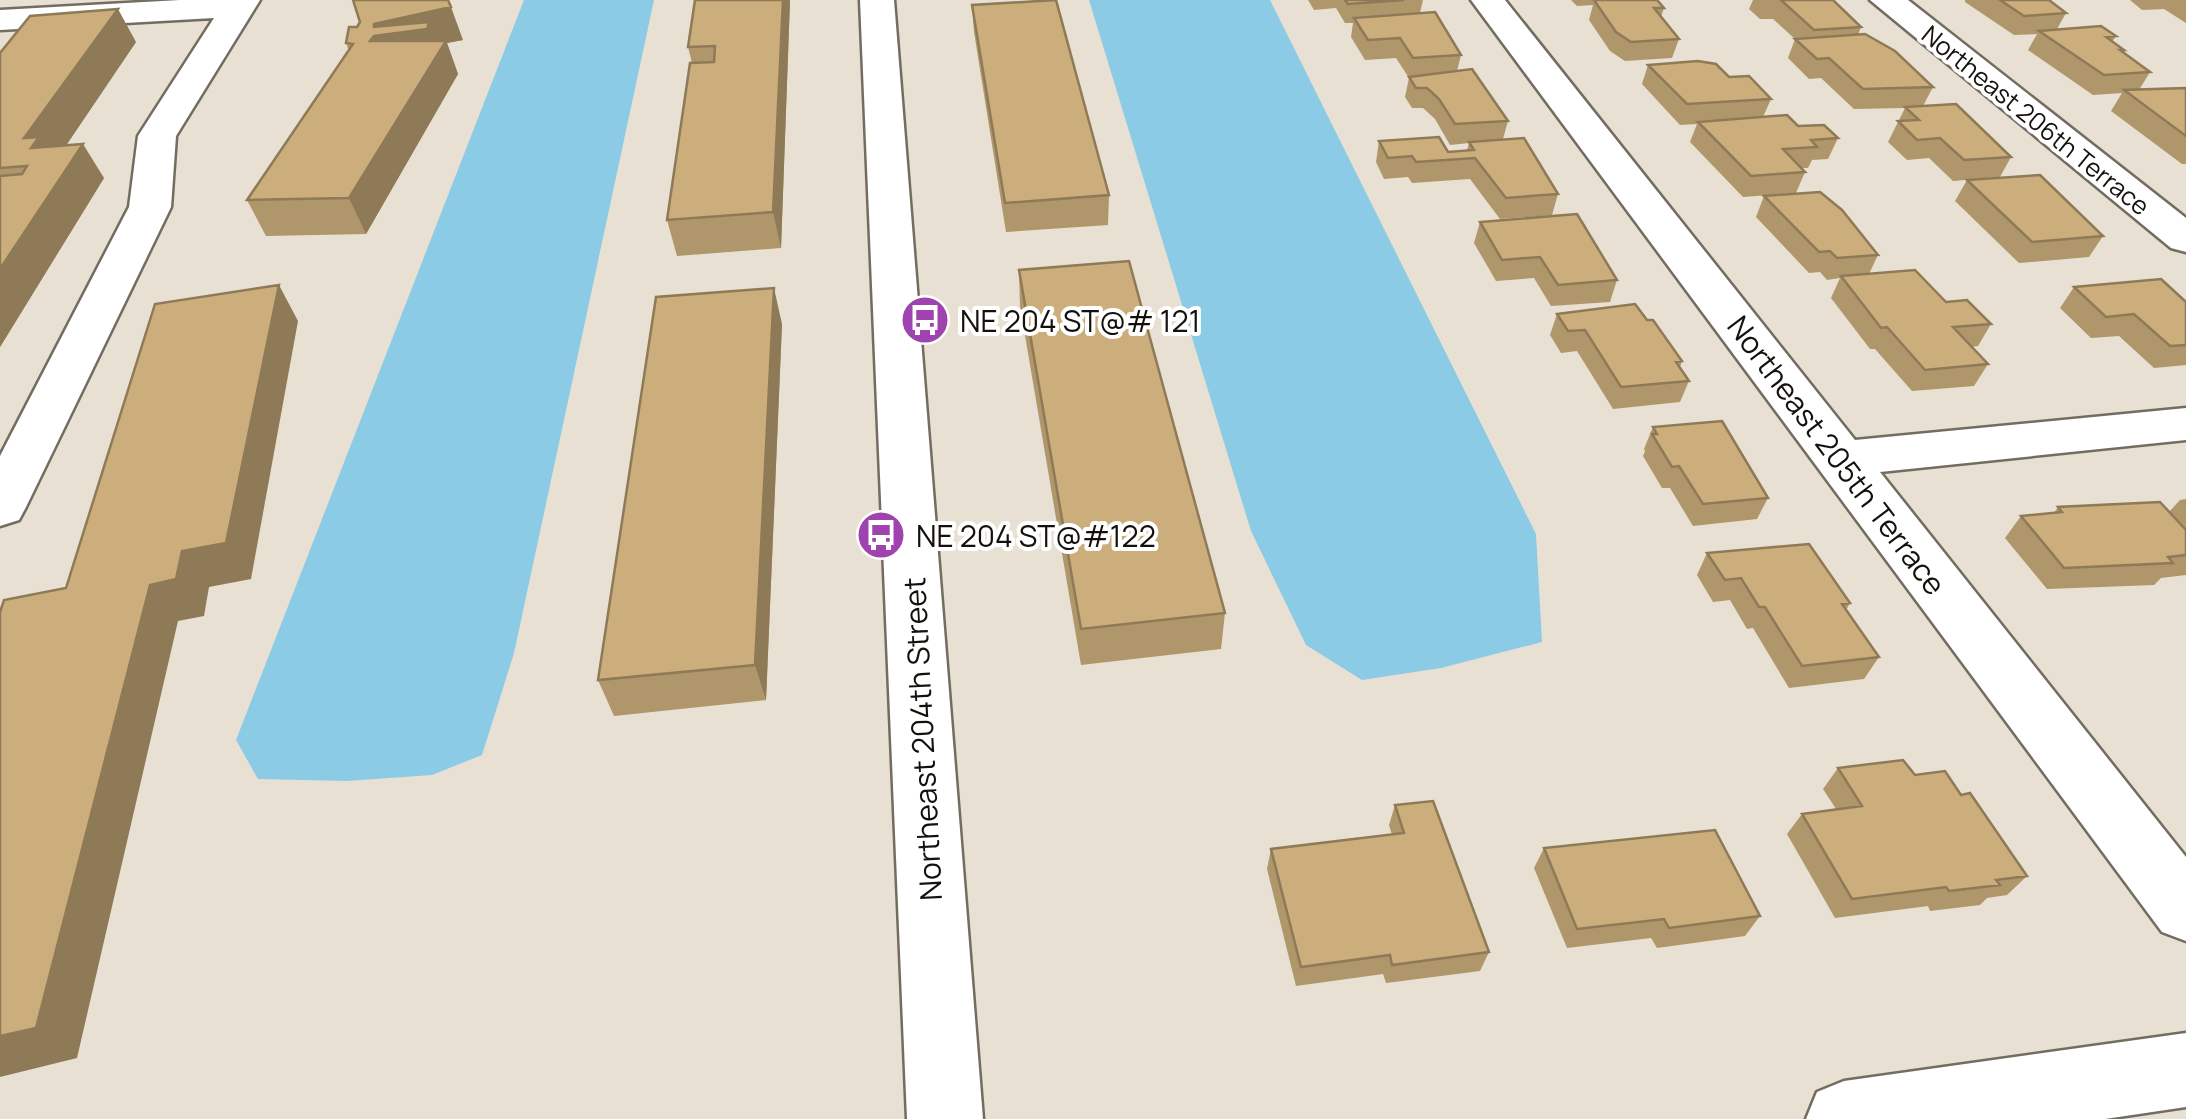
<svg xmlns="http://www.w3.org/2000/svg" width="2186" height="1119" font-family="Manrope,sans-serif">
	<style>
		.water { fill: #8bcbe6 }
		.lines { fill: none; stroke-linecap: round; stroke-linejoin: round }
		.minor-casing { stroke: #736c60; stroke-width: 5 }
		.minor { fill: #fff; fill-rule: evenodd }
		.wall { fill: #af966b }
		.shaded-wall { fill: #8f7a57 }
		.building { fill: #ccae7c; stroke: #8f7a57; stroke-width: 2.5 }
		.labels { text-anchor: middle; dominant-baseline: central; stroke-width: 8; stroke-linejoin: round; paint-order: stroke }
		.far-street-label { font-size: 25px; fill: #14110d; stroke: #fff }
		.poi-label { font-size: 30px; fill: #14110d; stroke: #fff; text-anchor: start }
		.street-label { font-size: 30px; fill: #14110d; stroke: #fff }
	</style>
	<rect width="100%" height="100%" fill="#e8e0d2"/>
	<!-- water -->
	<path class="water" d="M 524,0 L 654,0 L 514,653 L 482,755 L 432,775 L 347,781 L 258,779 L 236,740 Z
		M 1089,0 L 1270,0 L 1536,534 L 1542,642 L 1441,668 L 1362,680 L 1306,645 L 1251,531 Z"/>
	<g class="lines">
		<!-- minor casing -->
		<g class="minor-casing">
			<path id="minor" d="M 180,0 L 260,0 L 176,136 L 171,207 L 26,507 L 19,520 L 0,526 L 0,456 L 129,207 L 138,136 L 214,18 L 0,30 L 0,10 Z
				M 860,0 L 894,0 L 983,1119 L 907,1119 Z
				M 1471,0 L 1505,0 L 1855,440 L 2186,408 L 2186,440 L 1880,472 L 2186,857 L 2186,941 L 2162,932 Z
				M 1870,0 L 1908,0 L 2186,218 L 2186,252 L 2171,248 Z
				M 2186,1033 L 2186,1107 L 2105,1119 L 1806,1119 L 1817,1092 L 1844,1081 Z"/>
		</g>
		<!-- minor -->
		<use href="#minor" class="minor"/>
	</g>
	<!-- wall -->
	<path class="wall" d="M 790,0 L 781,248 L 677,256 L 667,220 L 692,63 L 688,47 Z
		M 1308,0 L 1423,0 L 1420,13 L 1461,55 L 1457,71 L 1508,121 L 1503,139 L 1558,194 L 1552,215 L 1500,219 L 1470,179 L 1412,183 L 1408,177 L 1384,179 L 1376,162 L 1379,141 L 1448,152 L 1467,150 L 1469,143 L 1450,145 L 1435,119 L 1423,108 L 1412,108 L 1405,97 L 1409,78 L 1396,58 L 1365,60 L 1351,37 L 1353,23 L 1345,23 L 1336,8 L 1314,10 Z
		M 1571,0 L 1657,0 L 1664,8 L 1661,17 L 1679,39 L 1672,58 L 1625,61 L 1610,51 L 1589,20 L 1593,5 L 1577,6 Z
		M 1753,0 L 1833,0 L 1861,27 L 1858,35 L 1933,87 L 1923,106 L 2011,157 L 2000,177 L 1953,181 L 1929,158 L 1907,160 L 1888,142 L 1905,108 L 1854,109 L 1821,78 L 1809,79 L 1788,58 L 1795,39 L 1773,19 L 1760,19 L 1749,9 Z
		M 1965,0 L 2049,0 L 2066,13 L 2057,29 L 2116,36 L 2112,42 L 2124,50 L 2123,52 L 2150,72 L 2139,90 L 2186,88 L 2186,164 L 2182,164 L 2111,111 L 2122,93 L 2093,95 L 2028,50 L 2037,34 L 2014,35 L 1965,2 Z
		M 2130,0 L 2186,0 L 2186,23 L 2164,9 L 2142,10 Z
		M 972,5 L 1109,195 L 1108,225 L 1006,232 L 974,32 Z
		M 360,22 L 463,40 L 447,43 L 458,74 L 366,234 L 266,236 L 247,200 L 349,51 L 346,43 Z
		M 136,42 L 66,145 L 104,178 L 0,347 L 0,53 Z
		M 1648,65 L 1729,77 L 1771,99 L 1763,117 L 1838,138 L 1828,159 L 1812,160 L 1808,168 L 1801,168 L 1805,172 L 1796,193 L 1743,197 L 1690,142 L 1697,124 L 1680,125 L 1642,84 Z
		M 1967,180 L 2103,236 L 2089,257 L 2019,263 L 1955,201 Z
		M 1764,196 L 1878,255 L 1869,274 L 1946,302 L 1991,324 L 1978,346 L 1971,347 L 1988,364 L 1974,386 L 1912,391 L 1875,349 L 1870,349 L 1831,298 L 1840,278 L 1827,280 L 1820,272 L 1809,273 L 1756,217 Z
		M 1480,222 L 1617,280 L 1610,302 L 1551,306 L 1534,278 L 1496,281 L 1474,243 Z
		M 1019,270 L 1225,613 L 1221,649 L 1081,665 L 1020,306 Z
		M 2074,287 L 2186,302 L 2186,365 L 2154,368 L 2119,336 L 2091,338 L 2060,308 Z
		M 1557,314 L 1647,320 L 1682,361 L 1680,367 L 1689,381 L 1680,402 L 1613,409 L 1577,351 L 1561,353 L 1550,335 Z
		M 782,324 L 766,700 L 614,716 L 598,680 Z
		M 1653,427 L 1768,498 L 1757,519 L 1693,526 L 1670,488 L 1662,488 L 1643,456 L 1645,451 L 1644,449 Z
		M 2186,499 L 2186,575 L 2161,578 L 2154,585 L 2047,589 L 2005,538 L 2021,516 L 2054,513 L 2058,507 L 2169,512 L 2180,500 Z
		M 1707,553 L 1850,603 L 1846,610 L 1879,657 L 1864,679 L 1789,688 L 1753,628 L 1747,629 L 1730,600 L 1713,602 L 1697,575 Z
		M 1838,768 L 1915,775 L 1961,795 L 2027,876 L 2007,895 L 1987,898 L 1980,905 L 1930,911 L 1928,906 L 1835,918 L 1787,834 L 1802,814 L 1836,809 L 1823,789 Z
		M 1395,805 L 1489,952 L 1480,971 L 1386,983 L 1383,974 L 1296,986 L 1267,869 L 1271,849 L 1392,835 L 1389,825 Z
		M 1544,848 L 1760,916 L 1745,936 L 1657,948 L 1651,938 L 1567,948 L 1534,868 Z"/>
	<!-- shaded-wall -->
	<path class="shaded-wall" d="M 783,0 L 790,0 L 781,248 L 773,212 Z
		M 451,7 L 463,40 L 447,43 L 458,74 L 366,234 L 349,198 L 370,41 L 374,24 Z
		M 118,9 L 136,42 L 55,162 L 54,183 L 24,138 Z
		M 83,144 L 104,178 L 0,347 L 0,269 Z
		M 279,285 L 298,321 L 251,579 L 209,587 L 204,616 L 178,621 L 77,1058 L 0,1077 L 0,1036 L 150,585 L 182,551 Z
		M 774,288 L 782,324 L 766,700 L 755,665 Z"/>
	<!-- building -->
	<path class="building" d="M 353,0 L 448,0 L 451,7 L 374,24 L 374,27 L 429,22 L 427,29 L 374,36 L 370,41 L 446,41 L 349,198 L 247,200 L 353,44 L 346,43 L 349,27 L 357,27 L 360,22 Z
		M 695,0 L 783,0 L 773,212 L 667,220 L 690,63 L 714,62 L 715,46 L 688,47 Z
		M 1056,0 L 1109,195 L 1005,203 L 972,5 Z
		M 1345,0 L 1404,0 L 1348,4 Z
		M 1594,0 L 1657,0 L 1664,8 L 1654,8 L 1679,39 L 1631,42 L 1616,32 Z
		M 1781,0 L 1833,0 L 1861,27 L 1814,30 Z
		M 2000,0 L 2049,0 L 2066,13 L 2024,16 Z
		M 118,9 L 24,138 L 39,137 L 31,148 L 83,144 L 0,269 L 0,176 L 22,174 L 27,166 L 0,168 L 0,53 L 30,16 Z
		M 1435,12 L 1461,55 L 1413,58 L 1400,38 L 1368,40 L 1354,18 Z
		M 2101,26 L 2116,36 L 2106,37 L 2124,50 L 2120,50 L 2150,72 L 2104,75 L 2039,31 Z
		M 1865,34 L 1895,51 L 1933,87 L 1863,89 L 1829,58 L 1817,59 L 1795,39 Z
		M 1698,61 L 1716,64 L 1729,77 L 1749,76 L 1771,99 L 1687,104 L 1648,65 Z
		M 1472,69 L 1508,121 L 1455,124 L 1439,99 L 1427,88 L 1416,88 L 1409,77 Z
		M 2186,88 L 2186,136 L 2124,90 Z
		M 1956,104 L 2011,157 L 1964,160 L 1940,138 L 1917,140 L 1898,121 L 1919,120 L 1905,107 Z
		M 1787,115 L 1798,126 L 1824,125 L 1838,138 L 1811,140 L 1817,147 L 1783,149 L 1805,172 L 1751,176 L 1698,122 Z
		M 1439,137 L 1448,152 L 1474,150 L 1469,142 L 1524,138 L 1558,194 L 1506,198 L 1475,158 L 1416,162 L 1412,156 L 1388,158 L 1379,141 Z
		M 2040,175 L 2103,236 L 2032,242 L 1967,180 Z
		M 1820,192 L 1842,210 L 1878,255 L 1837,258 L 1830,251 L 1819,252 L 1764,196 Z
		M 1577,214 L 1617,280 L 1558,285 L 1540,257 L 1502,260 L 1480,222 Z
		M 1129,261 L 1225,613 L 1081,629 L 1019,270 Z
		M 1915,270 L 1946,302 L 1967,300 L 1991,324 L 1953,327 L 1988,364 L 1925,370 L 1887,327 L 1881,328 L 1841,276 Z
		M 2161,279 L 2186,302 L 2186,345 L 2170,346 L 2134,314 L 2106,317 L 2074,287 Z
		M 279,285 L 226,543 L 182,551 L 176,579 L 150,585 L 36,1028 L 0,1036 L 0,612 L 4,600 L 66,588 L 155,304 Z
		M 774,288 L 755,665 L 598,680 L 656,297 Z
		M 1635,304 L 1647,320 L 1653,320 L 1682,361 L 1676,362 L 1689,381 L 1621,387 L 1585,330 L 1568,331 L 1557,314 Z
		M 1722,421 L 1768,498 L 1703,504 L 1679,466 L 1672,467 L 1652,434 L 1657,434 L 1653,427 Z
		M 2160,502 L 2186,530 L 2186,555 L 2168,557 L 2173,563 L 2064,568 L 2021,516 L 2062,512 L 2058,507 Z
		M 1809,544 L 1850,603 L 1842,604 L 1879,657 L 1802,666 L 1765,607 L 1759,607 L 1741,578 L 1725,580 L 1707,553 Z
		M 1903,760 L 1915,775 L 1945,771 L 1961,795 L 1970,793 L 2027,876 L 1996,880 L 2000,885 L 1949,891 L 1946,887 L 1852,899 L 1802,814 L 1862,806 L 1838,768 Z
		M 1433,801 L 1489,952 L 1392,965 L 1390,955 L 1301,967 L 1271,849 L 1404,833 L 1395,805 Z
		M 1715,830 L 1760,916 L 1669,928 L 1664,919 L 1577,929 L 1544,848 Z"/>
	<!-- icons -->
	<defs>
		<g id="bus-disc" transform="scale(2.5)"><circle r="9.5" fill="#9f43ae" stroke="#fff"/><path d="M-5-6H5V4H4V6H2V4H-2V6H-4V4H-5ZM-3.5-4V0h7V-4ZM-3.5 1.2v1.5H-2V1.2ZM2 1.2v1.5H3.5V1.2Z" fill="#fff"/></g>
	</defs>
	<g fill-rule="evenodd">
		<use href="#bus-disc" x="925" y="320"/>
		<use href="#bus-disc" x="881" y="535"/>
	</g>
	<g class="labels">
		<!-- far-street labels -->
		<g class="far-street-label">
			<text transform="translate(2036 120) rotate(39)">Northeast 206th Terrace</text>
		</g>
		<!-- poi labels -->
		<g class="poi-label">
			<text x="960" y="320">NE 204 ST@# 121</text>
			<text x="916" y="535">NE 204 ST@#122</text>
		</g>
		<!-- street labels -->
		<g class="street-label">
			<text transform="translate(1837 455) rotate(53)">Northeast 205th Terrace</text>
			<text transform="translate(922 739) rotate(-93)">Northeast 204th Street</text>
		</g>
	</g>
</svg>
